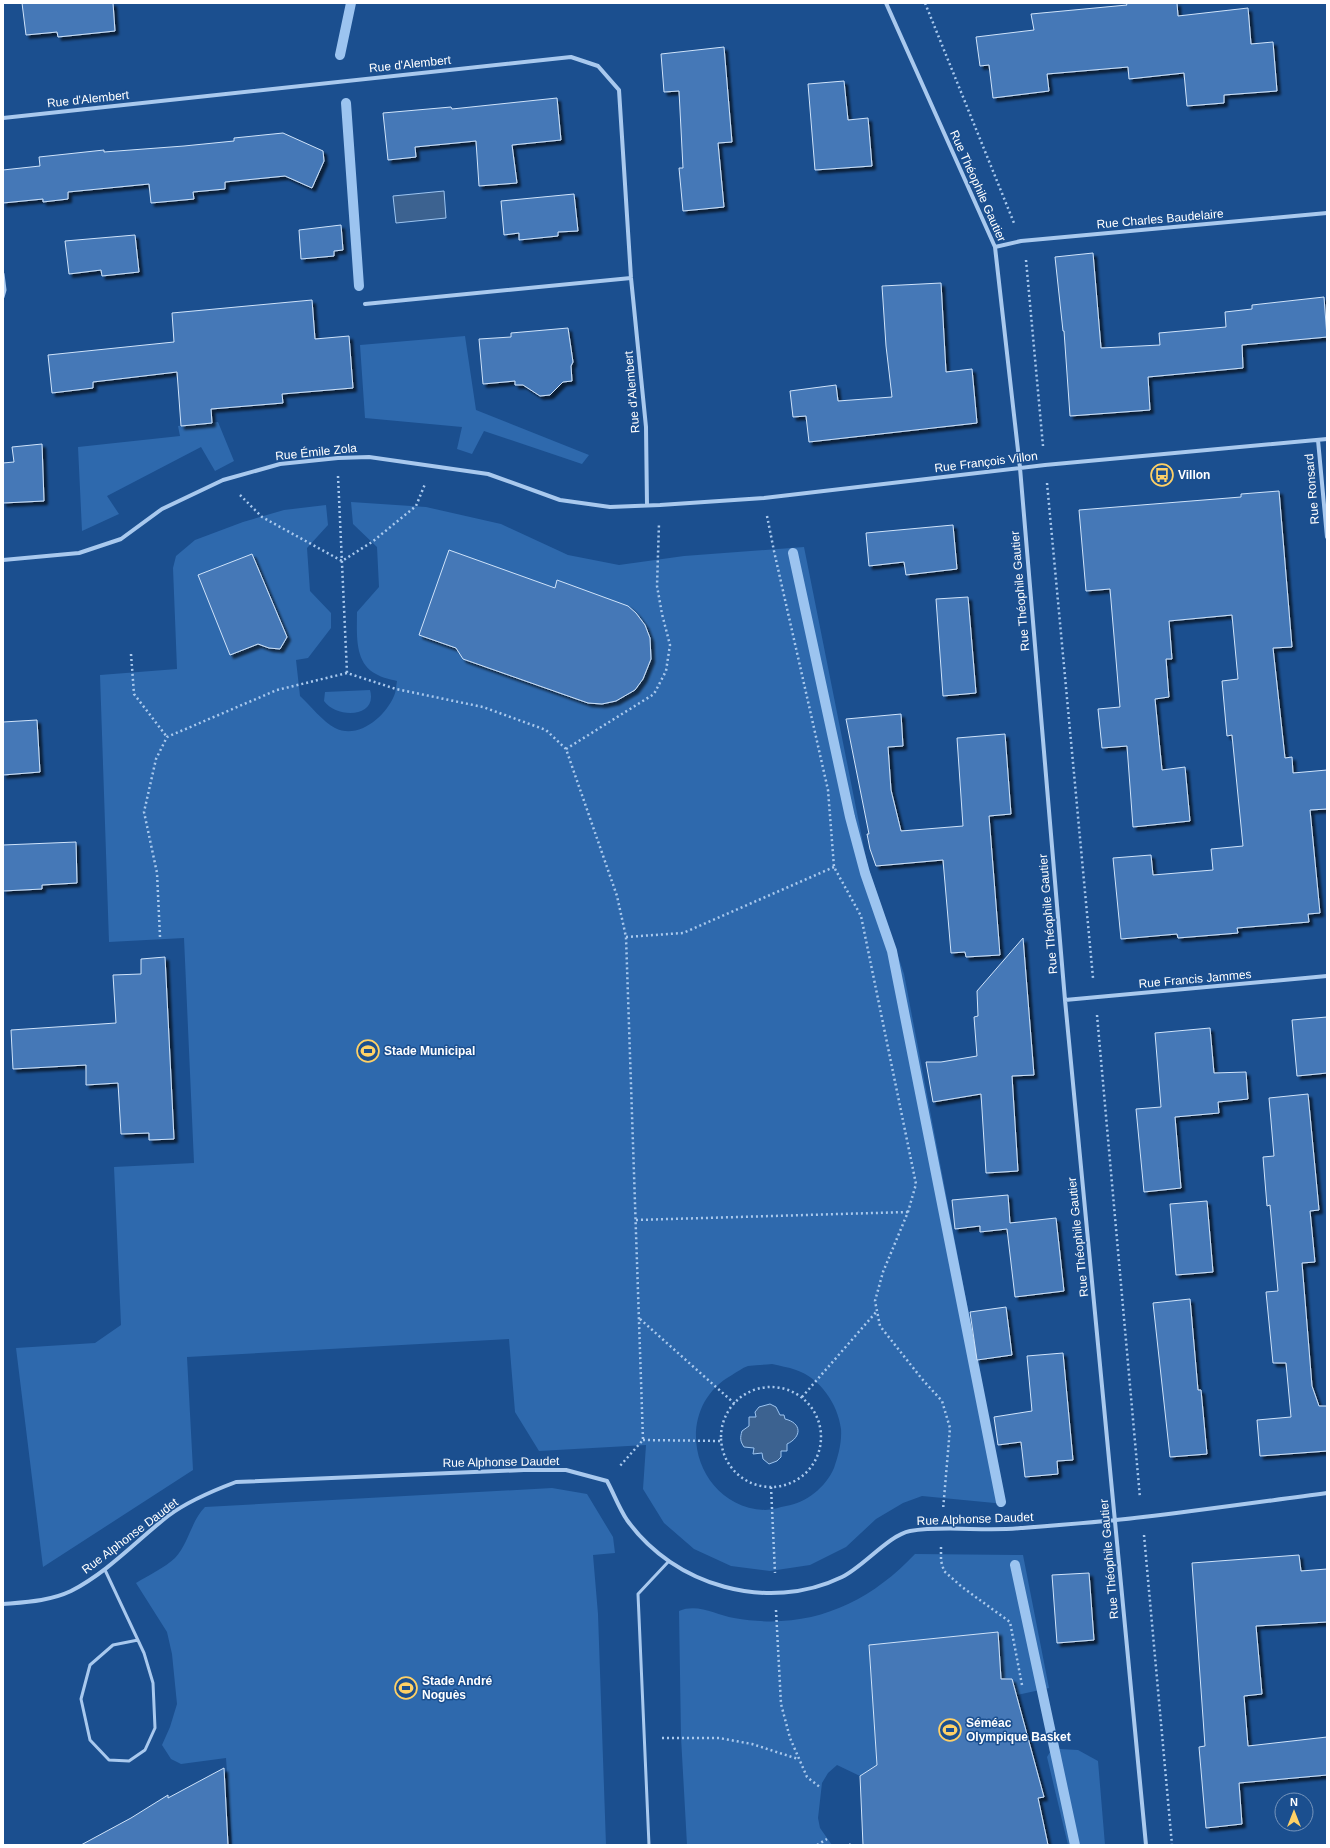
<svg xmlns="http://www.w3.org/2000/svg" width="1330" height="1848" font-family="Helvetica,sans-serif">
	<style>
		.green { fill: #2e69ad; fill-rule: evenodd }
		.water { fill: #3c6290; stroke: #9cc4f0 }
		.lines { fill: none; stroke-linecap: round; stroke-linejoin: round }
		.stream { stroke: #9cc4f0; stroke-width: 10 }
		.building { fill: #4478b7; stroke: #cfe3fa; filter: url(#shadow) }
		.path { stroke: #a9c9ee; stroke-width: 2.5; stroke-dasharray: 2 3; stroke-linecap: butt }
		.service { stroke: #a9c9ee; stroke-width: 3 }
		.minor { stroke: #a9c9ee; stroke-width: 4 }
		.labels { text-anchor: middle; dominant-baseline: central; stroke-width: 3; stroke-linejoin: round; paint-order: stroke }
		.street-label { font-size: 12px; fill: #fff; stroke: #1b4f8f }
		.poi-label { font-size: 12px; font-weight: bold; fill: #fff; stroke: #1b4f8f; text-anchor: start }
	</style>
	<defs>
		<filter id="shadow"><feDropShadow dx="3.5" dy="3.5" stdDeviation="1" flood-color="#0009"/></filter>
	</defs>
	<rect width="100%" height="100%" fill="#1b4f8f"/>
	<!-- green -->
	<path class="green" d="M 465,336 L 476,410 L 589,455 L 582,464 L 484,431 L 472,454 L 457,449 L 462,427 L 365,418 L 360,345 Z
		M 218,422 L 234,461 L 215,471 L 201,447 L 107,496 L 119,514 L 82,531 L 78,447 L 180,436 L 178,426 Z
		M 351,502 L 426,507 L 501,524 L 568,555 L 619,565 L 684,556 L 804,547 L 867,863 L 904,974 L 1005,1504 L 922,1496 L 903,1503 L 876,1519 L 846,1547 L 810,1565 L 770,1571 L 731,1566 L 694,1549 L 664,1523 L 643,1489 L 646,1445 L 539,1451 L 515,1412 L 509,1339 L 187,1357 L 193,1470 L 43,1567 L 16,1348 L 95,1343 L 121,1325 L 114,1167 L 194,1163 L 184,938 L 109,942 L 100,675 L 177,669 L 173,568 L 176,556 L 195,540 L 243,522 L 284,510 L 326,505 L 328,525 L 307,548 L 310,591 L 331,613 L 331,628 L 308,658 L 296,660 L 300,696 C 310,705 323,722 335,728 C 358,740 385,717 394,696 C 396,692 396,686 397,681 C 390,679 382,678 376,674 C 354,663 357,634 357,612 L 379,587 L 377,547 L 353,524 ZM 772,1364 C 780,1366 788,1367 796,1370 C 820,1378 838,1404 841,1429 C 842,1443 838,1456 834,1468 C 826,1487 806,1503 786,1506 C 780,1507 772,1510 765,1510 C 694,1507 669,1410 732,1375 C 737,1372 742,1368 748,1366 C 756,1365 764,1365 772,1364 Z
		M 370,690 C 378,718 337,719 324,701 L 325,692 Z
		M 552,1488 L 587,1494 L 613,1537 L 615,1553 L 593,1555 L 598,1614 L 606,1845 L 232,1845 L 226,1758 L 181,1764 L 171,1759 L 162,1745 L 170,1727 L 177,1704 L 172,1654 L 167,1632 L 136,1583 C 147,1576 166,1567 175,1558 C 189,1543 191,1521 205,1507 Z
		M 915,1554 L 1023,1555 L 1049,1688 L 1017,1695 L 1012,1679 L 1001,1679 L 998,1632 L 869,1645 L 877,1765 L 860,1776 L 837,1765 L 828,1773 L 822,1783 L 818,1818 L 820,1828 L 832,1845 L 687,1845 L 681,1737 L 679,1611 C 698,1603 716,1615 734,1618 C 806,1631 866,1606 915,1554 Z
		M 1060,1749 L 1078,1750 L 1098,1761 L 1105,1845 L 1068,1845 L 1047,1757 L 1050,1752 Z"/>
	<!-- water -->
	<path class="water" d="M 444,191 L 446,218 L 396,223 L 393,196 Z
		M 770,1404 L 776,1407 L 780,1415 L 784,1415 L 785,1419 C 802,1423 802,1437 787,1444 L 787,1451 L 781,1451 L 781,1457 L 777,1461 L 769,1464 L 763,1459 L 762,1453 L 753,1454 L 754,1448 L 744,1447 C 740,1441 740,1438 742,1431 L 749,1426 L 749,1417 L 756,1417 L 755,1412 L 759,1407 Z"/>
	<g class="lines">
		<!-- stream -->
		<path class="stream" d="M 340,55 L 351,3
			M 346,103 L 359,286
			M 793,553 L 850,817 L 865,873 L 892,951 L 1001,1502
			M 1015,1565 L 1075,1845"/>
	</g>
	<!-- building -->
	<path class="building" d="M 22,3 L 113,3 L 115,31 L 58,37 L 57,32 L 26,35 Z
		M 1126,3 L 1177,3 L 1178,16 L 1248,8 L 1251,44 L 1273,42 L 1277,91 L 1224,95 L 1224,103 L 1187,106 L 1184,73 L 1129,79 L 1128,67 L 1047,74 L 1049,91 L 993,98 L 989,65 L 980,66 L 976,37 L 1034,30 L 1031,14 L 1127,5 Z
		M 724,47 L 732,142 L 718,143 L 724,207 L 683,211 L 679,168 L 683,168 L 679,91 L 664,92 L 661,54 Z
		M 844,81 L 848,120 L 868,118 L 872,166 L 815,170 L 808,84 Z
		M 557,98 L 561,140 L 512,145 L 517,183 L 479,186 L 476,141 L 415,147 L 416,157 L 388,160 L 383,113 L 451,107 L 452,109 Z
		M 283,133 L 323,151 L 324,161 L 312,188 L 285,176 L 225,182 L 225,189 L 193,192 L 194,199 L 151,203 L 149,184 L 68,192 L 68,199 L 43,202 L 43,199 L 3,203 L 3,170 L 40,166 L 39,157 L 104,150 L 104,152 L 184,146 L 234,141 L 234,138 Z
		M 574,194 L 578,231 L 558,232 L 558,236 L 519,240 L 519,233 L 504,235 L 501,201 Z
		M 341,225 L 343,250 L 334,251 L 334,256 L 301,259 L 299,230 Z
		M 135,235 L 139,272 L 102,276 L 101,270 L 69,274 L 65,241 Z
		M 1093,253 L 1101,348 L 1160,345 L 1159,333 L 1226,327 L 1225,312 L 1252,309 L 1252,305 L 1324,297 L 1327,337 L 1242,345 L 1243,368 L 1148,377 L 1150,410 L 1070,416 L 1064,331 L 1063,331 L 1055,257 Z
		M 941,283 L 946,372 L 972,369 L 977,423 L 809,442 L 806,416 L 793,417 L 790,391 L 836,385 L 838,401 L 892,397 L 886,346 L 882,286 Z
		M 312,300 L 315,339 L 349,336 L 353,388 L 282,394 L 283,403 L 211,409 L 212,423 L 181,426 L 177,372 L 93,382 L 93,388 L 52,393 L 48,355 L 174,342 L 172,313 Z
		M 568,328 L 573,362 L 571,366 L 572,381 L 563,382 L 550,395 L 540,396 L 523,385 L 515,385 L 515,381 L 483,384 L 479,339 L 511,337 L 511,333 Z
		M 42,444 L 44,501 L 3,503 L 3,463 L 14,462 L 12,447 Z
		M 1279,491 L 1292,647 L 1273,648 L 1285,758 L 1292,757 L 1293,773 L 1327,770 L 1327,809 L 1310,810 L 1320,913 L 1308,914 L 1309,922 L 1237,928 L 1238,933 L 1178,938 L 1177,934 L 1121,939 L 1113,858 L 1151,855 L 1153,875 L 1213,870 L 1211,849 L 1243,846 L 1232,735 L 1227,736 L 1222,681 L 1238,679 L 1232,615 L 1169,621 L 1172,659 L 1166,659 L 1169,697 L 1155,699 L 1162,770 L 1185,767 L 1190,821 L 1133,827 L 1127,746 L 1102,748 L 1098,709 L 1120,707 L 1110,589 L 1086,591 L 1079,510 L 1241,497 L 1241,494 Z
		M 953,525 L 957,569 L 906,575 L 904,562 L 869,566 L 866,533 Z
		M 449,550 L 555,588 L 557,580 L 628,606 L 636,613 L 645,625 L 650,638 L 651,659 L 643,679 L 635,690 L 616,701 L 602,704 L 588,703 L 463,659 L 456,648 L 419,635 Z
		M 252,554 L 287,637 L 280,649 L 269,648 L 258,644 L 230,655 L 198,575 Z
		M 968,597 L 976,693 L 943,696 L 936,599 Z
		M 901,714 L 903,746 L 888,747 L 891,790 L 901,831 L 963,826 L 957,738 L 1005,734 L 1011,814 L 989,816 L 1000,955 L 966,957 L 965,952 L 951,953 L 943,860 L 876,866 L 870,849 L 867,834 L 869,834 L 846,719 Z
		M 37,720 L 40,772 L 3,775 L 3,722 Z
		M 76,842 L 77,883 L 42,885 L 42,889 L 3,891 L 3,845 Z
		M 1023,938 L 1034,1075 L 1012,1076 L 1018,1171 L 986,1173 L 981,1094 L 933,1102 L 926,1062 L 941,1062 L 977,1056 L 974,1017 L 978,1016 L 977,991 Z
		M 165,957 L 174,1139 L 149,1140 L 149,1133 L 121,1134 L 118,1083 L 86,1085 L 86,1065 L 13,1069 L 11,1030 L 116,1023 L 113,975 L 141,974 L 141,959 Z
		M 1327,1017 L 1327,1073 L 1297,1076 L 1292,1020 Z
		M 1210,1028 L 1214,1073 L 1246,1072 L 1248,1099 L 1218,1102 L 1219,1113 L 1175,1117 L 1181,1188 L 1144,1192 L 1136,1109 L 1161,1107 L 1155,1033 Z
		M 1308,1094 L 1319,1210 L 1310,1211 L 1315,1262 L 1302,1263 L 1312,1386 L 1319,1406 L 1327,1406 L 1327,1451 L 1260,1456 L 1257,1420 L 1291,1417 L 1286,1363 L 1273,1363 L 1266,1292 L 1278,1291 L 1270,1205 L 1267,1206 L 1263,1157 L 1274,1156 L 1269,1098 Z
		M 1008,1195 L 1010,1223 L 1056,1218 L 1064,1291 L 1015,1297 L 1007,1229 L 980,1232 L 980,1226 L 955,1229 L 952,1200 Z
		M 1207,1201 L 1213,1272 L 1176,1275 L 1170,1204 Z
		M 1190,1299 L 1198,1390 L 1201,1390 L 1207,1454 L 1170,1457 L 1153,1303 Z
		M 1006,1307 L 1012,1355 L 977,1360 L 970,1312 Z
		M 1063,1353 L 1073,1460 L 1057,1461 L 1058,1474 L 1025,1477 L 1021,1442 L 998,1445 L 994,1417 L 1032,1411 L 1027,1356 Z
		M 1299,1555 L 1301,1571 L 1327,1569 L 1327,1622 L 1256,1626 L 1262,1694 L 1244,1696 L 1248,1746 L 1327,1737 L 1327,1775 L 1239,1783 L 1242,1824 L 1206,1828 L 1199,1747 L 1205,1746 L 1192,1563 Z
		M 1089,1573 L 1094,1640 L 1057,1643 L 1052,1575 Z
		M 998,1632 L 1001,1679 L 1012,1679 L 1044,1797 L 1038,1798 L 1048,1845 L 863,1845 L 860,1776 L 877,1765 L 869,1645 Z
		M 224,1768 L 228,1845 L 81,1845 L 131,1818 L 168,1795 L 168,1798 Z"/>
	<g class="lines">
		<!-- path -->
		<path class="path" d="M 925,3 L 1014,223
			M 1026,260 L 1043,446
			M 338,476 L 347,673
			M 1047,483 L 1093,978
			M 240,495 L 262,517 L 342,561 L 372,542 L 416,506 L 425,484
			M 767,516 L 774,551 L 828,790 L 834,867 L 861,916 L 916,1184 L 908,1212 L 883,1272 L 875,1301 L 880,1326 L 922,1379 L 942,1401 L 950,1428 L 943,1510
			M 131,654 L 134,694 L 167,737
			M 566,749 L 654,694 L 666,671 L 670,645 L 662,614 L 657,586 L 659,523
			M 160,937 L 157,873 L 144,812 L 156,759 L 167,737 L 277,690 L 347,673 L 396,689 L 483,707 L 546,730 L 566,749 L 617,896 L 626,937 L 643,1440 L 619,1467
			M 626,937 L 683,933 L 834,867
			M 1097,1015 L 1140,1498
			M 636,1220 L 908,1212
			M 640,1319 L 735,1404
			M721 1437a50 50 0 1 1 100 0a50 50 0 1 1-100 0Z
			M 802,1397 L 877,1311
			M 643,1440 L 721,1441
			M 771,1487 L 775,1573
			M 1144,1535 L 1172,1845
			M 941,1547 L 941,1561 L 944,1571 L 962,1587 L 1010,1622 L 1022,1685
			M 776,1610 L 781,1704 L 790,1738 L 807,1777 L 821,1788
			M 662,1738 L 719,1738 L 752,1744 L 798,1759
			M 849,1844 L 850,1845
			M 817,1845 L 827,1839"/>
		<!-- service -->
		<path class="service" d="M 3,274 L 5,290 L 3,297
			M 105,1570 L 144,1653 L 153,1683 L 155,1728 L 145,1750 L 129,1761 L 109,1760 L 90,1740 L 81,1699 L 90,1665 L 113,1645 L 138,1640
			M 649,1845 L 638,1594 L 669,1561"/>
		<!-- minor -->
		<path class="minor" d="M 886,3 L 995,247 L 1020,468 L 1065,1000 L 1146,1845
			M 3,118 L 571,57 L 598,66 L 619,90 L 631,278 L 646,427 L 647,505
			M 995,247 L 1021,241 L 1327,213
			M 365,304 L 631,278
			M 1318,440 L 1327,537
			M 3,560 L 79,553 L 121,539 L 162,509 L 223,480 L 280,464 L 338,458 L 369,457 L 488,474 L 560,500 L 610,507 L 660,505 L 764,498 L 1045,465 L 1327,439
			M 1065,1000 L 1327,976
			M 3,1604 C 26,1602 50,1601 71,1591 C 108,1572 136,1541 168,1516 C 188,1501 212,1491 236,1482 L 524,1470 L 566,1470 L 607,1481 C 614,1494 619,1508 627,1520 C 674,1586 768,1613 842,1577 C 863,1567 889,1535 910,1531 C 945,1525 985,1532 1021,1528 C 1061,1525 1102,1522 1143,1517 C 1204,1510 1266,1501 1327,1493"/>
	</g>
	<!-- icons -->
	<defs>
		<g id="bus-ring" transform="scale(1.15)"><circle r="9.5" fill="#1b4f8f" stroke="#ffd166" stroke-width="1.5"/><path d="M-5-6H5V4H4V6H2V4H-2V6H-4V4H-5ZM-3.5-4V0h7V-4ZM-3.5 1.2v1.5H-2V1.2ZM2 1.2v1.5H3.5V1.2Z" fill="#ffd166"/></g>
		<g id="stadium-ring" transform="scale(1.15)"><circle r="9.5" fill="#1b4f8f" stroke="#ffd166" stroke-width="1.5"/><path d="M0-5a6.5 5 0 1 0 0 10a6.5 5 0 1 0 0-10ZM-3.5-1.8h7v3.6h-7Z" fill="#ffd166"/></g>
	</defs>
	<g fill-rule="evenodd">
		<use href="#bus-ring" x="1162" y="475"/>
		<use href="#stadium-ring" x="368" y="1051"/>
		<use href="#stadium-ring" x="406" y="1688"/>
		<use href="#stadium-ring" x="950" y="1730"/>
	</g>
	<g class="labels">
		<!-- street labels -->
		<g class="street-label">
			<text transform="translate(410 64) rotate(-6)">Rue d'Alembert</text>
			<text transform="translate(88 99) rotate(-6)">Rue d'Alembert</text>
			<text transform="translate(978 186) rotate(66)">Rue Théophile Gautier</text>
			<text transform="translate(1160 219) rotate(-5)">Rue Charles Baudelaire</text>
			<text transform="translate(632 392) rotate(-95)">Rue d'Alembert</text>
			<text transform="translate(316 452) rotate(-6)">Rue Émile Zola</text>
			<text transform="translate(986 462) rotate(-7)">Rue François Villon</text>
			<text transform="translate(1312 489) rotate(-95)">Rue Ronsard</text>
			<text transform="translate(1020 591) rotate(-95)">Rue Théophile Gautier</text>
			<text transform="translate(1048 914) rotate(-95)">Rue Théophile Gautier</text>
			<text transform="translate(1195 979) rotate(-5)">Rue Francis Jammes</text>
			<text transform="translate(1078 1237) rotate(-96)">Rue Théophile Gautier</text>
			<text transform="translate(501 1462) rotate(-1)">Rue Alphonse Daudet</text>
			<text transform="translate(975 1519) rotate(-2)">Rue Alphonse Daudet</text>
			<text transform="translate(130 1536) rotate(-37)">Rue Alphonse Daudet</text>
			<text transform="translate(1109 1559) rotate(-95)">Rue Théophile Gautier</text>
		</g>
		<!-- poi labels -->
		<g class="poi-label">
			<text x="1178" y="475">Villon</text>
			<text x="384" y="1051">Stade Municipal</text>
			<text x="422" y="1681">Stade André<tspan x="422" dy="14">Noguès</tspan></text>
			<text x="966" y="1723">Séméac<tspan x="966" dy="14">Olympique Basket</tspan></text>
		</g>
	</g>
	<!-- border -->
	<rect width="1330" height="1848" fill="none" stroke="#ffffff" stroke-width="8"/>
	<!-- north arrow -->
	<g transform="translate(1294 1812)"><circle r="19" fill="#1b4f8f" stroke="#7695bc"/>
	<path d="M0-3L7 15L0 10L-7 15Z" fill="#ffd166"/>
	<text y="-6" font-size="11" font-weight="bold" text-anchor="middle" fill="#ffffff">N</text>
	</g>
</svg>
